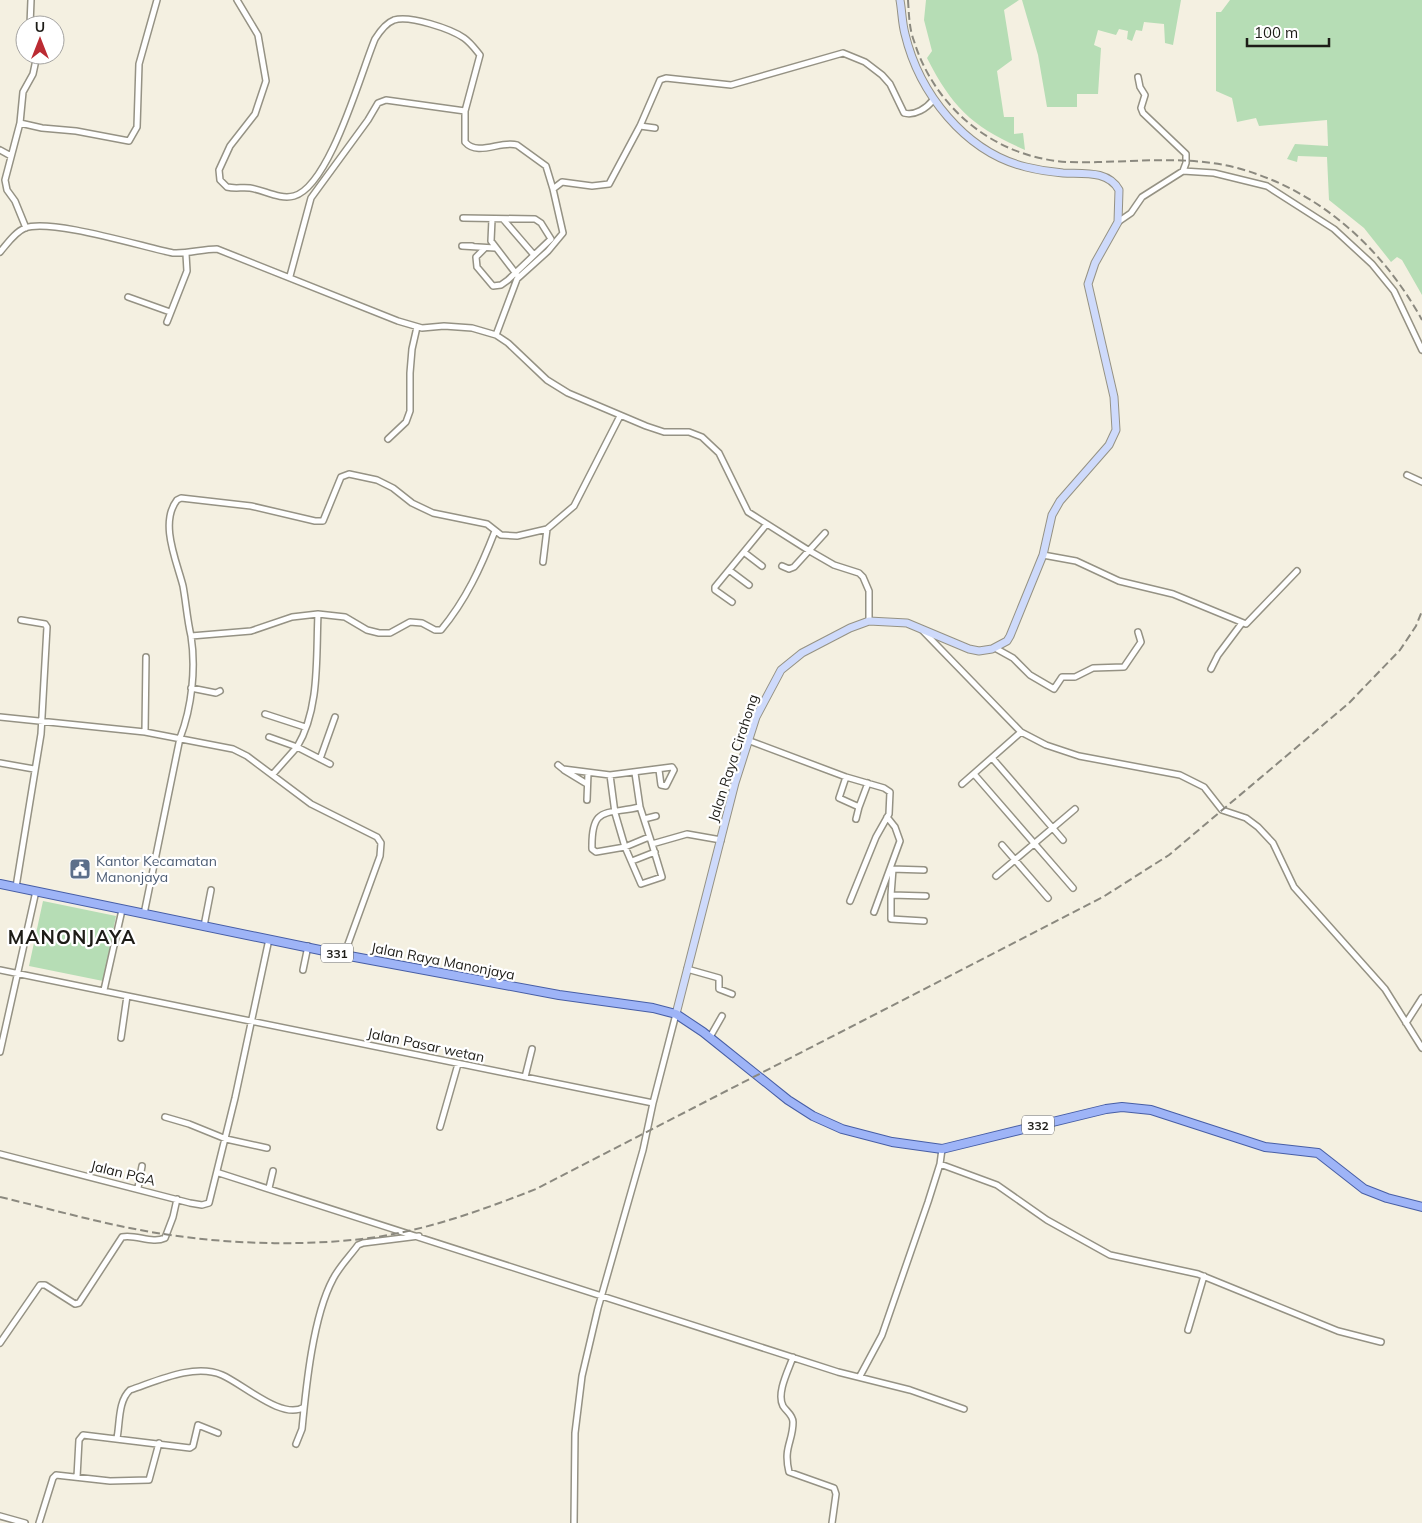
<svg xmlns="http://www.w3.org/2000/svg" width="1422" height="1523" font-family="Mulish,sans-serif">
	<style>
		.green { fill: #b6ddb5 }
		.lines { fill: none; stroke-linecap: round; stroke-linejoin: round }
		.street-casing { stroke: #959284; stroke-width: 8 }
		.secondary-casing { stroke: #959284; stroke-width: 9 }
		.primary-casing { stroke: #475ea5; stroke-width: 10 }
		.street { stroke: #fff; stroke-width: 5 }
		.secondary { stroke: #cedafb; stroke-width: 7 }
		.primary { stroke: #9eb4f7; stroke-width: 8 }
		.rail { stroke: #8b897f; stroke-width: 2; stroke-dasharray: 8 4; stroke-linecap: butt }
		.labels { text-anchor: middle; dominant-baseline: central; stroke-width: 4.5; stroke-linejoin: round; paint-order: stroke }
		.shield { fill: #fff; stroke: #61605d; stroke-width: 1 }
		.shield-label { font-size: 12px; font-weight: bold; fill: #1d1c17 }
		.street-label { font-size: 14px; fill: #1d1c17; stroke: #fff }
		.service-label { font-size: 14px; fill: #4e5e75; stroke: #fff; text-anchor: start }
		.district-label { font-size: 19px; font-weight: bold; letter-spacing: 1px; fill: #1d1c17; stroke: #fff }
	</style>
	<rect width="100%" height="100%" fill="#f4f0e1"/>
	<!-- green -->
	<path class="green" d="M 926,0 L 1019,0 L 1004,10 L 1012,60 L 997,71 L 1004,117 L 1014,117 L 1014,134 L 1023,133 L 1025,150 C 973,127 953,109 927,58 L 932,51 L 924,20 Z
		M 1022,0 L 1181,0 L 1173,45 L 1165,43 L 1164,24 L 1144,22 L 1142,31 L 1136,30 L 1132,41 L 1127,39 L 1128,31 L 1119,29 L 1116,35 L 1098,30 L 1094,45 L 1101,48 L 1098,94 L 1077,94 L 1077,107 L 1047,107 L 1038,55 Z
		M 1230,0 L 1422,0 L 1422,295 L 1402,260 L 1397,257 L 1391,262 L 1364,228 L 1329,200 L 1327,157 L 1298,156 L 1297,162 L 1287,159 L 1295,144 L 1328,146 L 1327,120 L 1259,126 L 1256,118 L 1237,122 L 1232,98 L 1216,91 L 1216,12 L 1221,12 Z
		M 43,901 L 116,916 L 103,981 L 29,966 Z"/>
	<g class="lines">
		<!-- street casing -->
		<g class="street-casing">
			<path id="street" d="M 237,0 L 258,35 L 266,81 L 255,114 L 230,146 L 219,170 L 220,180 L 227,187 C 235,189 242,187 250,188 C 264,190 280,200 294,196 C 330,186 361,72 375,39 C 380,31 386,23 394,20 C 410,15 451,29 464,38 C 471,43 475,49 480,55 L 465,111 L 465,142 C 478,157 501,140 517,145 L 546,166 L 553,189
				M 30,25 L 31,0
				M 1138,77 L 1140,87 L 1145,95 L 1141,108 L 1143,113 L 1186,154 L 1186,163 L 1183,171
				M 20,123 L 42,128 L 76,131 L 129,141 L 137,127 L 139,64 L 157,0
				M 640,126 L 655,128
				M 0,150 L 11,156
				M 463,218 L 535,219 L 541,223 L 551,239 L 508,280 L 501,285 L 493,286 L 477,267 L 476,257 L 485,248
				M 492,219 L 491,241 L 517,275
				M 503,219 L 534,255
				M 1118,222 L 1131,213 L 1142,197 L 1183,171 L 1214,173 L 1267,186 L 1334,229 L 1372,264 L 1394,291 L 1422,350
				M 26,228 L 15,201 L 7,190 L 5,180 L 20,123 L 23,92 L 33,74 L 37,55
				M 472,246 L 462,246 L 495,248
				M 0,252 C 7,244 15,232 25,228 C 50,218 143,247 173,253 C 188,254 202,249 217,249 L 398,321 L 422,328 L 444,326 L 472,328 L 496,335 L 508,343 L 547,380 L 568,393 L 646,426 L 664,432 L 689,432 L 702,437 L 719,453 L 748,512 L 808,550 L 834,565 L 859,573 L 863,577 L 869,591 L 869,621
				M 290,276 L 311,198 L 368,120 L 378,103 L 386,100 L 465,111
				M 128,297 L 170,312
				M 167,322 L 187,271 L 186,254
				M 496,335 L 517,279 L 548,251 L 563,233 L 553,189 L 562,182 L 592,186 L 609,184 L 640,126 L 660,80 L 666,78 L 731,85 L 843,53 L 865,62 L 882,75 L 890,84 L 904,113 C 915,116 927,108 933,100
				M 388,439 L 406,422 L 410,411 L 410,373 L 412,349 L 417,327
				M 1407,475 L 1422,482
				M 745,553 L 762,566
				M 1043,555 L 1076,561 L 1119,581 L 1173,594 L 1246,624 L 1297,571
				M 543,562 L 547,529
				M 782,566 L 789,569 L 794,567 L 825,533
				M 729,570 L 749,585
				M 732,602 L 715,590 L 715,587 L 766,525
				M 923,631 L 1021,732 L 1046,745 L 1079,756 L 1180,775 L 1204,787 L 1222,810 L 1246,818 L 1258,827 L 1273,843 L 1294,887 L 1385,989 L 1422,1048
				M 191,636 C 187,619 186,602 183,586 C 177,562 159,523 177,500 L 181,498 L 251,506 L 315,521 L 323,521 L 341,477 L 349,474 L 377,480 L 393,488 L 412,503 L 433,513 L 487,524 L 501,535 L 517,536 L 547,529 L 574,506 L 620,416
				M 995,648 L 1013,658 L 1030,675 L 1054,689 L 1062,677 L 1075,677 L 1093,668 L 1124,667 L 1141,642 L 1138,632
				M 1211,669 L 1218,655 L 1242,623
				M 191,688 L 216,693 L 220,691
				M 265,714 L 305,727
				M 0,717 L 145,732 L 233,749 L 247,756 L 311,804 L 377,837 L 381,843 L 380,856 L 344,955
				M 145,732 L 146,657
				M 269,737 L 297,747 C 320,709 316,657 318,614
				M 750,741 L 846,777 L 884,788 L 890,792 L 889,814 L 876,837 L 850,901
				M 320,759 L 335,717
				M 993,759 L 1063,840
				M 0,763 L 34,769
				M 558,765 L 563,769 L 610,775 L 672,767 L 674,770 L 666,786 L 661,785 L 659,770
				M 564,770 L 587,784
				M 635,773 L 640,807 L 652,844 L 687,834 L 721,840
				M 273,774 L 297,747 L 330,764
				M 974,774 L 1073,888
				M 610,775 L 615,813 L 625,847 L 641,884 L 662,877 L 652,844
				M 846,777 L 839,798 L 859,807 L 856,819
				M 962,784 L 1021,732
				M 587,800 L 588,773
				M 640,807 C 606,815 591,805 592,849 L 596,852 L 625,847 L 649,837
				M 859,807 L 868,783
				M 644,819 L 656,816
				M 1002,845 L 1048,898
				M 632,861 L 655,852
				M 891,869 L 924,870
				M 893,869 L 891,895 L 926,896
				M 996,876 L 1075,809
				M 16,887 L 41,734 L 47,627 L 45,624 L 21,620
				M 891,895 L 891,919 L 924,921
				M 874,912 L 900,841 L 895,827 L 887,817
				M 144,914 L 180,738 C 192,707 196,668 191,636 L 251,631 L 292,617 L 318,614 L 345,617 L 367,630 L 379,633 L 390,633 L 410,622 L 422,623 L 435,630 L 441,630 C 466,600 481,567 495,531
				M 204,926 L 211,890
				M 687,969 L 719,978 L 719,989 L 732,994
				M 0,970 L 653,1103 L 643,1150 L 598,1308 L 582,1376 L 575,1433 L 574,1523
				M 303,970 L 308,946
				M 104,990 L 122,910
				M 1406,1023 L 1422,998
				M 710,1037 L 722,1016
				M 121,1038 L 127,996
				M 0,1052 L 36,891
				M 525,1077 L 532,1049
				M 653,1103 L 676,1014
				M 165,1117 L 189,1124 L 226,1139 L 267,1148
				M 440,1127 L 458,1064
				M 0,1154 L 190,1203 L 202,1205 L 209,1203 L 235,1098 L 269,939
				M 940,1164 L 997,1185 L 1047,1220 L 1110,1255 L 1198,1274 L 1338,1331 L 1381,1342
				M 219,1173 L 838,1372 L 910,1390 L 964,1409
				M 138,1188 L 142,1166
				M 269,1188 L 273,1171
				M 1188,1330 L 1204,1276
				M 0,1343 L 40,1285 L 45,1285 L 75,1304 L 79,1303 L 122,1237 C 136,1234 152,1244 165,1238 L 173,1217 L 177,1199
				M 793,1357 C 789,1369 776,1393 783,1406 C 786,1411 793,1415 793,1422 C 793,1442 783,1447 789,1472 L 834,1488 L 836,1494 L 832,1523
				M 860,1376 L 882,1335 L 928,1202 L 940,1164 L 942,1149
				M 117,1438 C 120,1423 118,1401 130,1390 C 157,1381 194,1363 222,1375 C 243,1384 283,1421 304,1407
				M 296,1444 L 302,1429 C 306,1387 313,1316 333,1279 C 339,1267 350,1256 358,1245 L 363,1243 L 419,1236
				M 77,1477 L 79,1440 L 83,1435 L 190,1448 L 193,1446 L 198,1425 L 218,1433
				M 0,1516 L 25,1523
				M 39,1523 L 53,1478 L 56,1475 L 110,1481 L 149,1480 L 159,1443"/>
		</g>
		<!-- secondary casing -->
		<g class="secondary-casing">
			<path id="secondary" d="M 676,1014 L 735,783 L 756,717 L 781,670 L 802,653 L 850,628 L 869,621 L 907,623 L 969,649 L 979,651 L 992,649 L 1007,641 L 1010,636 L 1043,555 L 1052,515 L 1060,501 L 1109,445 L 1116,430 L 1114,397 L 1088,284 L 1095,263 L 1118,222 L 1119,190 C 1108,170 1083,174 1063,173 C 1051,172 1038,170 1026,167 C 965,152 919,93 905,34 C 902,23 902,11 900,0"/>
		</g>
		<!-- primary casing -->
		<g class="primary-casing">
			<path id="primary" d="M 0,884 L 344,955 L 559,995 L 653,1008 L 676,1014 L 703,1032 L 788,1100 L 813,1116 L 842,1129 L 892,1142 L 942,1149 L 1106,1109 L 1122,1107 L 1151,1110 L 1265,1147 L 1318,1153 L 1364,1189 L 1387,1198 L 1422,1207"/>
		</g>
		<!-- street -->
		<use href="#street" class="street"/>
		<!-- secondary -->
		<use href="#secondary" class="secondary"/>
		<!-- primary -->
		<use href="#primary" class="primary"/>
		<!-- rail -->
		<path class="rail" d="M 908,0 C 909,14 909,28 914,41 C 935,109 996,158 1068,162 C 1126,164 1184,153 1241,169 C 1321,192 1383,249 1422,320
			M 0,1197 C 55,1210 113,1227 170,1235 C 232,1244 299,1246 362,1239 C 422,1232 480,1211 536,1189 L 1103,897 L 1169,855 L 1349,703 L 1400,650 L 1416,626 L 1422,611"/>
	</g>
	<!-- icons -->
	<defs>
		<g id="civic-square" transform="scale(1.125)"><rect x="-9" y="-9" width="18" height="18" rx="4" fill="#5c6f8a" stroke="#fff"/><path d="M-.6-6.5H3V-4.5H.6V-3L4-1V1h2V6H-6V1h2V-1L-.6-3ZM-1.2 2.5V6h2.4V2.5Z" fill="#fff"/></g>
	</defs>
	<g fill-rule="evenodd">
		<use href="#civic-square" x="80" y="869"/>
	</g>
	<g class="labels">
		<!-- shield labels -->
		<g class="shield">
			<rect x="321" y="943.5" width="32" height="19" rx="4"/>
			<rect x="1022" y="1115.5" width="32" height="19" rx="4"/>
		</g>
		<g class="shield-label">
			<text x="337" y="953">331</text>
			<text x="1038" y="1125">332</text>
		</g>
		<!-- street labels -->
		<g class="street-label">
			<text transform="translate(733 758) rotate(-72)">Jalan Raya Cirahong</text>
			<text transform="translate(443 961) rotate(11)">Jalan Raya Manonjaya</text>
			<text transform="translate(426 1045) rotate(12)">Jalan Pasar wetan</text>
			<text transform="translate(123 1173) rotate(14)">Jalan PGA</text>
		</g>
		<!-- service labels -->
		<g class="service-label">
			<text x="96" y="861">Kantor Kecamatan<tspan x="96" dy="16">Manonjaya</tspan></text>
		</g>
		<!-- district labels -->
		<g class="district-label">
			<text x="72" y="937">MANONJAYA</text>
		</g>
	</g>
	<!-- north arrow -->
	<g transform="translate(40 40)"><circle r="24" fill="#ffffff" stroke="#a5a4a2"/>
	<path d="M0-4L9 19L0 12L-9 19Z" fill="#bb2b32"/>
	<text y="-8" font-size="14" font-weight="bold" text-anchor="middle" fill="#1d1c17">U</text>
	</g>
	<!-- scale -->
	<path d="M1247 38v8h82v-8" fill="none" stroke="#1d1c17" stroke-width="2.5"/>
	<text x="1254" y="38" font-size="15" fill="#1d1c17" stroke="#ffffff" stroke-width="4" paint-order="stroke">100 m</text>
</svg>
